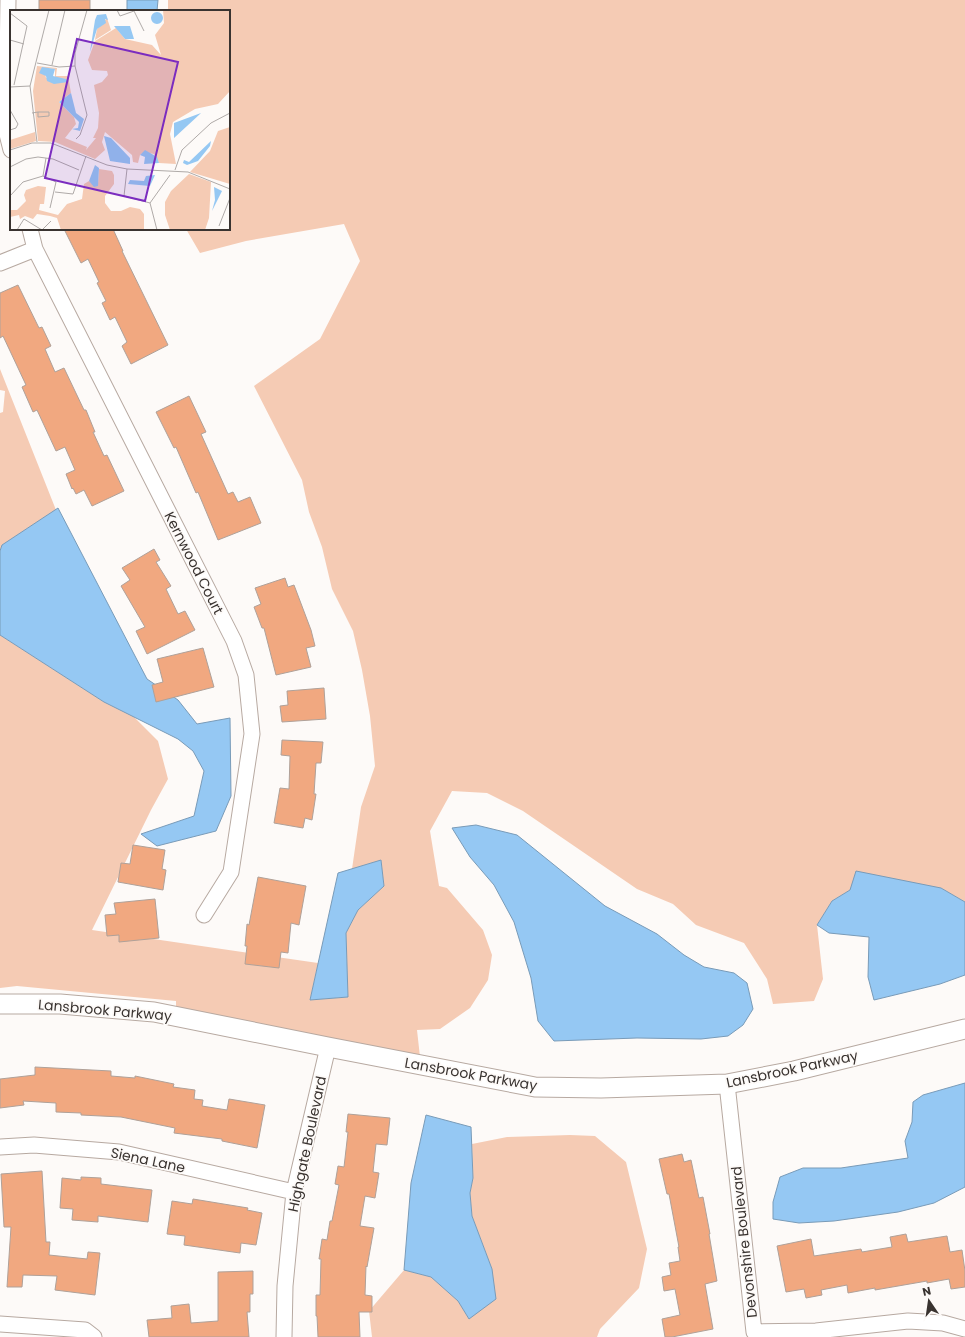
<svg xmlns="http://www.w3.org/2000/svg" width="965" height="1337" font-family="Poppins,sans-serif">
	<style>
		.green { fill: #f5cbb4 }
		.water { fill: #95c8f3; stroke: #799bb8 }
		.building { fill: #f1a880; stroke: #afa199 }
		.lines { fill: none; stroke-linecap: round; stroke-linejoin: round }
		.minor-casing { stroke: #b7a9a1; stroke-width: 17 }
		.tertiary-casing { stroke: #b7a9a1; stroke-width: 21 }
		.minor { stroke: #fff; stroke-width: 15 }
		.tertiary { stroke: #fff; stroke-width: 19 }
		.labels { text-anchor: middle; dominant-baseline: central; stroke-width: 3.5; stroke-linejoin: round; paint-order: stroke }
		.street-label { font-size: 14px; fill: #393330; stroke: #fdfaf8 }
		.inset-road { fill: none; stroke: #afaaa8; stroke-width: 1 }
		.view { fill: #7b2cbf; fill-opacity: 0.15; stroke: #7b2cbf; stroke-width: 2 }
		.inset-edge { fill: none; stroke: #393330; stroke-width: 2 }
	</style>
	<rect width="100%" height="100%" fill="#fdfaf8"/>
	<!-- green -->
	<path class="green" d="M 168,0 L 965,0 L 965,902 L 941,888 L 850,890 L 832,901 L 817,925 L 823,979 L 814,1001 L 773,1004 L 767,979 L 744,943 L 696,925 L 673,904 L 637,889 L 523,811 L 487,793 L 452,791 L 430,831 L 439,886 L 447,888 L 483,930 L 492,955 L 488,980 L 470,1008 L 440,1029 L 417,1030 L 420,1057 L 176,1008 L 176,1001 L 17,986 L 0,988 L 0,635 L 104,702 L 133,716 L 158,741 L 168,779 L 151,810 L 92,930 L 318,963 L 310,1000 L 348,997 L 346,933 L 358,910 L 384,886 L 381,860 L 352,869 L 361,807 L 375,766 L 370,716 L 362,670 L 353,631 L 332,589 L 322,547 L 309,512 L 302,480 L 254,386 L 320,339 L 360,261 L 344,224 L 246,241 L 200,253 L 186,229 L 229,229 L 229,11 L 168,11 Z
		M 0,369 L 56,510 L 2,545 L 0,551 L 0,413 L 3,412 L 5,391 L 0,390 Z
		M 570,1135 L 595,1136 L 626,1162 L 647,1249 L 639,1288 L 600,1329 L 597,1337 L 372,1337 L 369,1311 L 404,1270 L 431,1277 L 458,1301 L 469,1319 L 492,1269 L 472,1216 L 470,1193 L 473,1178 L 472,1144 L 507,1137 Z"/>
	<!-- water -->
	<path class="water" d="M 127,0 L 158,0 L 157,11 L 127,11 Z
		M 58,508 L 147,679 L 178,700 L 197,724 L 230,718 L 231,796 L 216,831 L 157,846 L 141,834 L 194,816 L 204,771 L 193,751 L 178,739 L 104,702 L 0,635 L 0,551 L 2,545 Z
		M 476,825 L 517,835 L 605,906 L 657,934 L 684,955 L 704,967 L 734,973 L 747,983 L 753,1009 L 743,1025 L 728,1036 L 701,1039 L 637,1038 L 554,1041 L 538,1021 L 531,978 L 514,922 L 494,885 L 470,857 L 452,828 Z
		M 381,860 L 384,886 L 358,910 L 346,933 L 348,997 L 310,1000 L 338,873 Z
		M 856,871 L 941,888 L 965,902 L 965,975 L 940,984 L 874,1000 L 868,977 L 869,937 L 829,933 L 817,925 L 832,901 L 850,890 Z
		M 965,1083 L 965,1187 L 934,1203 L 898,1212 L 834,1221 L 799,1223 L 773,1219 L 773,1202 L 780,1177 L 803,1168 L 841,1168 L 908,1158 L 905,1141 L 912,1122 L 913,1102 L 923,1095 Z
		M 426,1115 L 471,1127 L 473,1178 L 470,1193 L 472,1216 L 492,1269 L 496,1299 L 469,1319 L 458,1301 L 431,1277 L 404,1270 L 411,1183 Z"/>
	<!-- building -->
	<path class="building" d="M 39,0 L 90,0 L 90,11 L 39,11 Z
		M 64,229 L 113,229 L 123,251 L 122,251 L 168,345 L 131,364 L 122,346 L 127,342 L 115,317 L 110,320 L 102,303 L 106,301 L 97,283 L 99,282 L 88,259 L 81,263 Z
		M 18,285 L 39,328 L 42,327 L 51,346 L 45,349 L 55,372 L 64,368 L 84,410 L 86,410 L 95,432 L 93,432 L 104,456 L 107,455 L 124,491 L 92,506 L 84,490 L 76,494 L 73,488 L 72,489 L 66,474 L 75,470 L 65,447 L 56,451 L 37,410 L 33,412 L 22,387 L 26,385 L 3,336 L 0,338 L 0,293 Z
		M 189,396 L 206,432 L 201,434 L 228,494 L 233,492 L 238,502 L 250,497 L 261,523 L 218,540 L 198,492 L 196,493 L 176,447 L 174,448 L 156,412 Z
		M 154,549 L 160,560 L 156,562 L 171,586 L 166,589 L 178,614 L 185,611 L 195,630 L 147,654 L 136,631 L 145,627 L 121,586 L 130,580 L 122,568 Z
		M 285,578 L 288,587 L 294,585 L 311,630 L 315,646 L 306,648 L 311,667 L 276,675 L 264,628 L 262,628 L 254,607 L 261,604 L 255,588 Z
		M 203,648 L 214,687 L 156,702 L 152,685 L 163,682 L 157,659 Z
		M 324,688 L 326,719 L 282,722 L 280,706 L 288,705 L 287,691 Z
		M 282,740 L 323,742 L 321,763 L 316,763 L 314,794 L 316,794 L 312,820 L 305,818 L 303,828 L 274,823 L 280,788 L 289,789 L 290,756 L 281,755 Z
		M 133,845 L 165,850 L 162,869 L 166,870 L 163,890 L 118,882 L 121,863 L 130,864 Z
		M 258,877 L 306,886 L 299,925 L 291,923 L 288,953 L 281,952 L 279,968 L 245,964 L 247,946 L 245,946 L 247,924 L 249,925 Z
		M 155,899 L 159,938 L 119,942 L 119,935 L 107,936 L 105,915 L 116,914 L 114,903 Z
		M 35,1067 L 111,1071 L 111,1076 L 135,1078 L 135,1076 L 174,1084 L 173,1087 L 195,1090 L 194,1099 L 203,1100 L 202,1106 L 227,1110 L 229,1099 L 265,1105 L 257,1148 L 222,1141 L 222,1139 L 174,1133 L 175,1128 L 121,1117 L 81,1115 L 81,1113 L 56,1112 L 56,1103 L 23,1101 L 24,1105 L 0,1108 L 0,1079 L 35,1075 Z
		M 348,1114 L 390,1118 L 387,1145 L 376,1144 L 373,1172 L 379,1173 L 375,1198 L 365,1196 L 360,1226 L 374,1228 L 367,1267 L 366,1266 L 365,1295 L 372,1296 L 372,1312 L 359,1312 L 360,1337 L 318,1337 L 317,1316 L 316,1316 L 316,1295 L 320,1295 L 321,1259 L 319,1259 L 322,1239 L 327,1240 L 330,1221 L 332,1221 L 339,1185 L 335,1184 L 338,1166 L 344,1167 L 348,1132 L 346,1132 Z
		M 682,1154 L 684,1162 L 691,1160 L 699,1198 L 703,1197 L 710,1234 L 709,1234 L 717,1281 L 705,1284 L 713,1329 L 672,1337 L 665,1337 L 662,1319 L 680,1315 L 675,1289 L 664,1291 L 662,1277 L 671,1275 L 669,1263 L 680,1261 L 678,1247 L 679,1247 L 669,1194 L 667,1194 L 659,1159 Z
		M 42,1171 L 46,1242 L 50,1242 L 49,1255 L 87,1259 L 88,1252 L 100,1253 L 95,1295 L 55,1290 L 57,1276 L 23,1275 L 22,1287 L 7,1287 L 11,1227 L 4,1227 L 1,1174 Z
		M 81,1177 L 101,1178 L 101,1184 L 152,1190 L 148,1222 L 98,1216 L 98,1222 L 72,1220 L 73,1209 L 60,1208 L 62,1178 L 81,1180 Z
		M 193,1199 L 248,1208 L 247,1210 L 262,1213 L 256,1245 L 241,1243 L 240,1253 L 184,1245 L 185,1236 L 167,1234 L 172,1201 L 192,1204 Z
		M 906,1234 L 908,1242 L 947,1236 L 950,1252 L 962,1250 L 965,1271 L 965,1287 L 951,1289 L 949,1279 L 927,1283 L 927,1281 L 875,1290 L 875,1288 L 848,1293 L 847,1285 L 821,1290 L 822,1295 L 806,1298 L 804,1289 L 786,1292 L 777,1246 L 811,1239 L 814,1256 L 861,1249 L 862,1252 L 892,1247 L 890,1237 Z
		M 253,1271 L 253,1294 L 250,1294 L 250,1312 L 247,1312 L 249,1337 L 149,1337 L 147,1320 L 172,1318 L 171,1306 L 189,1304 L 191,1323 L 218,1321 L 218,1272 Z"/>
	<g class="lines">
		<!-- minor casing -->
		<g class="minor-casing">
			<path id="minor" d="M 8,0 L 6,130 L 11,150
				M 30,229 L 35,249 L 234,641 L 246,675 L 252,734 L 231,872 L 204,915
				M 0,263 L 35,249
				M 727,1084 L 754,1332
				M 0,1147 L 34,1145 L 119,1152 L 294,1192
				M 0,1324 L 85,1330 L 94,1337
				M 754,1332 L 816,1331 L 908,1321 L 943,1323 L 965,1329
				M 284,1337 L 285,1286 L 294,1192 L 328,1047"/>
		</g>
		<!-- tertiary casing -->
		<g class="tertiary-casing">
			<path id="tertiary" d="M 0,1004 L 60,1004 L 154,1012 L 328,1047 L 535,1087 L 601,1088 L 727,1084 L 794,1071 L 965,1029"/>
		</g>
		<!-- minor -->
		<use href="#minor" class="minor"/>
		<!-- tertiary -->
		<use href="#tertiary" class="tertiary"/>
	</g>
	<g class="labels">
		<!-- street labels -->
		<g class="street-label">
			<text transform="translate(194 563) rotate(63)">Kernwood Court</text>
			<text transform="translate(105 1010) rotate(5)">Lansbrook Parkway</text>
			<text transform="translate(792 1069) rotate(-12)">Lansbrook Parkway</text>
			<text transform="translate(471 1074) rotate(10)">Lansbrook Parkway</text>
			<text transform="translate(307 1144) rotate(-78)">Highgate Boulevard</text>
			<text transform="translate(148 1160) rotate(12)">Siena Lane</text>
			<text transform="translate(744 1242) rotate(-96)">Devonshire Boulevard</text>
		</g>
	</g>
	<!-- overview -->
	<g transform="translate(10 10)">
		<rect width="220" height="220" fill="#fdfaf8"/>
		<path d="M 153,0 L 220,0 L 220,81 L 208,94 L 185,99 L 163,112 L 160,124 L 166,154 L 149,153 L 144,144 L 134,142 L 130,145 L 128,153 L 123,152 L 122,145 L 95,122 L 92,132 L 95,140 L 85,149 L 45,132 L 28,131 L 23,81 L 27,56 L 47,58 L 46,66 L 58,66 L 61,83 L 49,92 L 64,107 L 66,114 L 55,128 L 77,137 L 76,140 L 86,128 L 83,128 L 88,118 L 89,103 L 84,75 L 92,72 L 98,65 L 97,61 L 82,60 L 78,50 L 85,31 L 106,18 L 115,29 L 142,35 L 151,45 L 145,25 L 154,13 ZM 34,58 L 45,59 L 45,68 L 56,69 L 36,68 ZM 97,8 L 101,20 L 85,30 L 87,19 ZM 220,117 L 220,174 L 180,162 L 200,141 L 208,121 ZM 25,122 L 26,131 L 0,139 L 0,130 ZM 89,159 L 102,161 L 104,165 L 104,174 L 95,186 L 95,193 L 101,201 L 111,201 L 120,197 L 130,199 L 134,204 L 134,220 L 51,220 L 47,208 L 40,206 L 27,204 L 23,209 L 15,206 L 10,209 L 9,205 L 0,207 L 0,200 L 7,200 L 16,191 L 14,185 L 16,180 L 28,176 L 36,177 L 34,194 L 30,194 L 29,200 L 48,205 L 57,194 L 72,189 L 74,174 L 79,171 L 84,175 L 88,173 ZM 179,164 L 201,172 L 199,208 L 195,220 L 160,220 L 155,205 L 155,192 L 161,181 Z" fill="#f5cbb4" fill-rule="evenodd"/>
		<path d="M141 8a6 6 0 1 1 12 0a6 6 0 1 1-12 0ZM 96,4 L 98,10 L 95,9 L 96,13 L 87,19 L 80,42 L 85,10 L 87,5 ZM 104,16 L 120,16 L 124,29 L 115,29 ZM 32,57 L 45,59 L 43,66 L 56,69 L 58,72 L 44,74 L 37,71 L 36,66 L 29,63 ZM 61,83 L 66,103 L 74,109 L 70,121 L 62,119 L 68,118 L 69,112 L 49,92 ZM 191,103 L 190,104 L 164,128 L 164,113 ZM 94,126 L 101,128 L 120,148 L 120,154 L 100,151 ZM 201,131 L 200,136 L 188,151 L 177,155 L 173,153 L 174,150 L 179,152 ZM 135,140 L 147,147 L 149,153 L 134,154 L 135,147 L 130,145 ZM 85,155 L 89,158 L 88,176 L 84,177 L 79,171 ZM 145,165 L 140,176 L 118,174 L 120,170 L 134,171 L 136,166 ZM 204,177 L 212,181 L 202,201 L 205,190 Z" fill="#95c8f3"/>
		<path class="inset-road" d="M 107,0 L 110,6 L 124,1M 124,1 L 134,21M 0,3 L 17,16 L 4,75M 0,30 L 14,34M 27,53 L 49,57 L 65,56M 42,55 L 55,0M 0,77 L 20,76M 0,100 L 8,114 L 6,118 L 0,120M 22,103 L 28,102 L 39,102 L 39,106 L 28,107 L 28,102M 66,129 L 70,125 L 77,105 L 65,56 L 65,43 L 77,0M 27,132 L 20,76 L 39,0M 0,140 L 22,133 L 41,133 L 97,155 L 117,159 L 178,162 L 220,179M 0,157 L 16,149 L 28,147 L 43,149 L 69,160M 165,160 L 172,140 L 201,113 L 220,103M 33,166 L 36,148M 45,182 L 63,184 L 76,146M 0,186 L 13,172 L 33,166 L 46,172 L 40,198M 114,186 L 140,193 L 147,220M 114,186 L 117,159M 140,193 L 160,165M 209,216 L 220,188M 7,220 L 14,209 L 32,220M 32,220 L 41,211"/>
		<path class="view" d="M 67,29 L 168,52 L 135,191 L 35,168 Z"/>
		<rect width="220" height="220" class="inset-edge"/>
	</g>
	<!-- north arrow -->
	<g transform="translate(929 1301) rotate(347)" stroke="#fdfaf8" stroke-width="3" paint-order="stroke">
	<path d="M0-3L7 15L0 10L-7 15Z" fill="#393330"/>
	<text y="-6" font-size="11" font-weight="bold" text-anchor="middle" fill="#393330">N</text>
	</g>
</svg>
